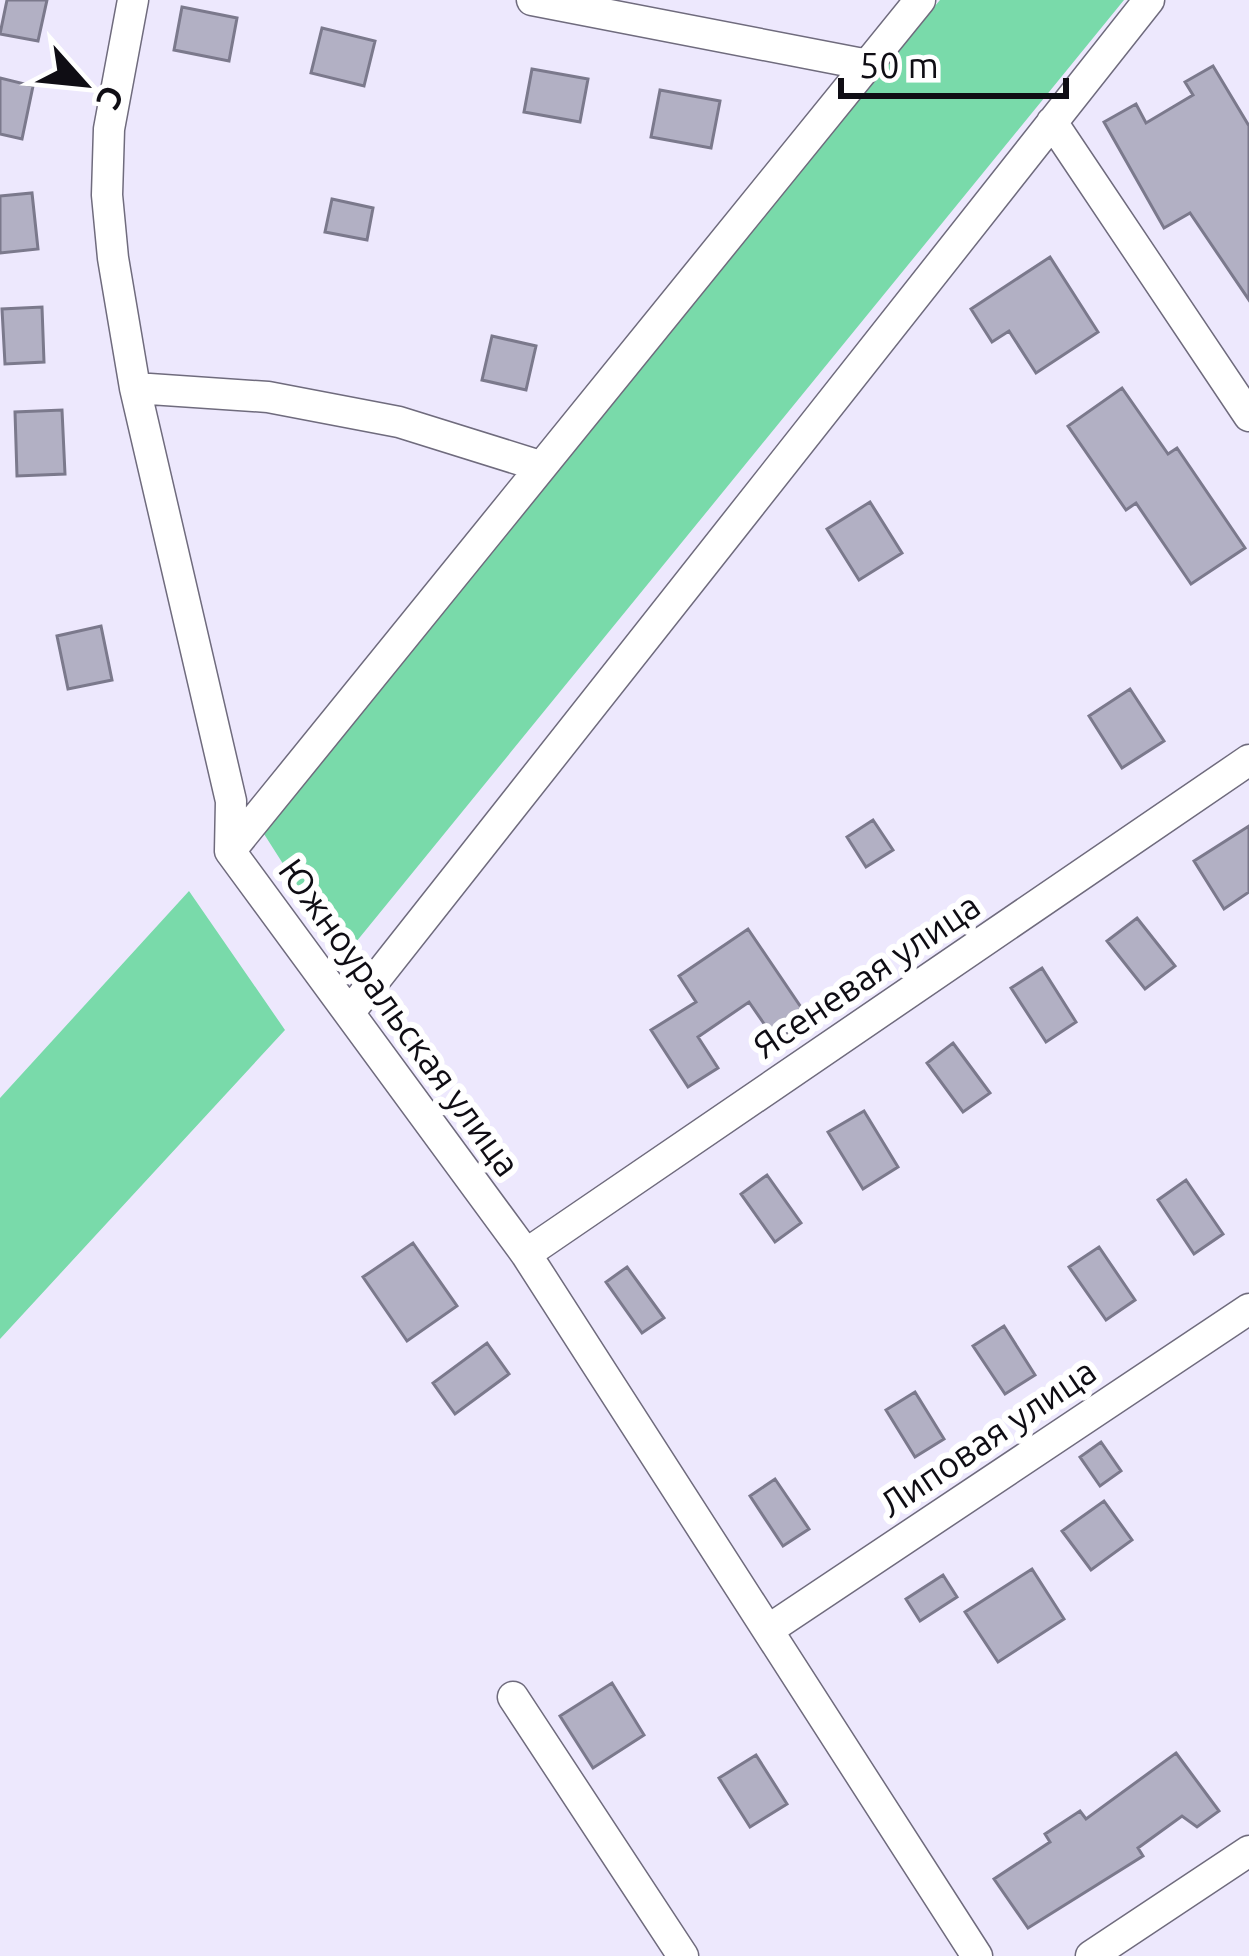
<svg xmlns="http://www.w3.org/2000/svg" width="1249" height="1956" font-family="Ubuntu,sans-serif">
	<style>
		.green { fill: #79daaa }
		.building { fill: #b2b0c4; stroke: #7b798c; stroke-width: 3 }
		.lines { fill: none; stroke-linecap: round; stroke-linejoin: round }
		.street-casing { stroke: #6f6b7d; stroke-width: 33 }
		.street { stroke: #fff; stroke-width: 30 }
		.labels { text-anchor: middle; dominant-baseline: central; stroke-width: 12; stroke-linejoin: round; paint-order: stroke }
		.street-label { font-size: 36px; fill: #0f0d14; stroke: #fff }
	</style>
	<rect width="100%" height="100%" fill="#ede8fd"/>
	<!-- green -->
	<path class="green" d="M 940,0 L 1124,0 L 343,958 L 252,815 Z
		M 189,891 L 285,1030 L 0,1339 L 0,1098 Z"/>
	<!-- building -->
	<path class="building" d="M 7,0 L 47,0 L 38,41 L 0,34 Z
		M 182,7 L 237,18 L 229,61 L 174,50 Z
		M 322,28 L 375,41 L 364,86 L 311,73 Z
		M 1213,66 L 1249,126 L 1249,300 L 1190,213 L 1164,228 L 1104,122 L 1136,104 L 1146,123 L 1193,95 L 1185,82 Z
		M 532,69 L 588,79 L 580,122 L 524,112 Z
		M 0,78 L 33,86 L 22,139 L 0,134 Z
		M 660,90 L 720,101 L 711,148 L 651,137 Z
		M 32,193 L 38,249 L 0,253 L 0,196 Z
		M 332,199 L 373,208 L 367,240 L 325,232 Z
		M 1050,257 L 1098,332 L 1036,373 L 1009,331 L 992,342 L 971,309 Z
		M 42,307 L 44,362 L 5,364 L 2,309 Z
		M 492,336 L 536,346 L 526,390 L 482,380 Z
		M 1122,388 L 1168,454 L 1177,448 L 1245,548 L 1191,584 L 1136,503 L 1126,510 L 1068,426 Z
		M 62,410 L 65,474 L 17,476 L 15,412 Z
		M 870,502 L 902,553 L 859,580 L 827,529 Z
		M 101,626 L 112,680 L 68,689 L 57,636 Z
		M 1130,689 L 1164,741 L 1122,768 L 1089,716 Z
		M 873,820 L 893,850 L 866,867 L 847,837 Z
		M 1249,826 L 1249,892 L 1224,909 L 1194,861 Z
		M 1137,918 L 1175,966 L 1145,989 L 1107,941 Z
		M 748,929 L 809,1019 L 776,1041 L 749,1002 L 698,1037 L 718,1068 L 688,1087 L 651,1030 L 696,1002 L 679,976 Z
		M 1042,968 L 1076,1022 L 1046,1042 L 1011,988 Z
		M 953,1043 L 990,1093 L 963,1112 L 927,1063 Z
		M 864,1111 L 898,1167 L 863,1189 L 828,1132 Z
		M 767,1175 L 801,1223 L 775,1242 L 741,1194 Z
		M 1186,1180 L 1223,1234 L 1194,1254 L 1158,1200 Z
		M 413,1243 L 457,1306 L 407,1341 L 363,1277 Z
		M 1099,1247 L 1135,1300 L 1106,1320 L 1069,1267 Z
		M 627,1267 L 664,1318 L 642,1333 L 606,1282 Z
		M 1004,1326 L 1035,1375 L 1005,1394 L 973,1346 Z
		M 487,1343 L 509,1374 L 455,1414 L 433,1383 Z
		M 915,1392 L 944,1439 L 915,1457 L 886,1410 Z
		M 1101,1442 L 1121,1471 L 1100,1486 L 1080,1457 Z
		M 775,1479 L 809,1529 L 783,1546 L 750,1496 Z
		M 1104,1501 L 1132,1540 L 1091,1570 L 1062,1531 Z
		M 1032,1569 L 1064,1619 L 998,1662 L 965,1612 Z
		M 943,1575 L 957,1597 L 920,1621 L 906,1599 Z
		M 612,1683 L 644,1735 L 593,1768 L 560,1716 Z
		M 1176,1753 L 1219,1811 L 1197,1827 L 1182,1816 L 1138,1848 L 1143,1856 L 1028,1928 L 994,1879 L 1050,1842 L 1045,1834 L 1080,1811 L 1086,1819 Z
		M 756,1755 L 787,1804 L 750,1827 L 719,1778 Z"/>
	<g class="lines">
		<!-- street casing -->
		<g class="street-casing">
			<path id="street" d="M 133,0 L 109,129 L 107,195 L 113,258 L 135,388 L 231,801 L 230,851 L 526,1254 L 977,1956
				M 532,0 L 868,65
				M 1052,122 L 1249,416
				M 135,388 L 268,397 L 399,422 L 540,466
				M 230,851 L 920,0
				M 349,1013 L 1149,0
				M 526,1254 L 1249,760
				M 768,1630 L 1249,1309
				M 513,1697 L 683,1956
				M 1091,1956 L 1249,1851"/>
		</g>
		<!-- street -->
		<use href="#street" class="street"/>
	</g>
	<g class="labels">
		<!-- street labels -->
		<g class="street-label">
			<text transform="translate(866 975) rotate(-34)">Ясеневая улица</text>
			<text transform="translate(400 1017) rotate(54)">Южноуральская улица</text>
			<text transform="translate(987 1437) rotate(-34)">Липовая улица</text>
		</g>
	</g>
	<!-- north arrow -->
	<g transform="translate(84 84) rotate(117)" stroke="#ffffff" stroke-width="9" paint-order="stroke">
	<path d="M0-9L21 45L0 30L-21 45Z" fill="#0f0d14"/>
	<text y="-18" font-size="33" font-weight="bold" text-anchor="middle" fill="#0f0d14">С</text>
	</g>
	<!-- scale -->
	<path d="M841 78v18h225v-18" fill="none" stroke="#0f0d14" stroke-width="6"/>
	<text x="859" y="78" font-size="36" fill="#0f0d14" stroke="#ffffff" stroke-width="9" paint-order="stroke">50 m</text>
</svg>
